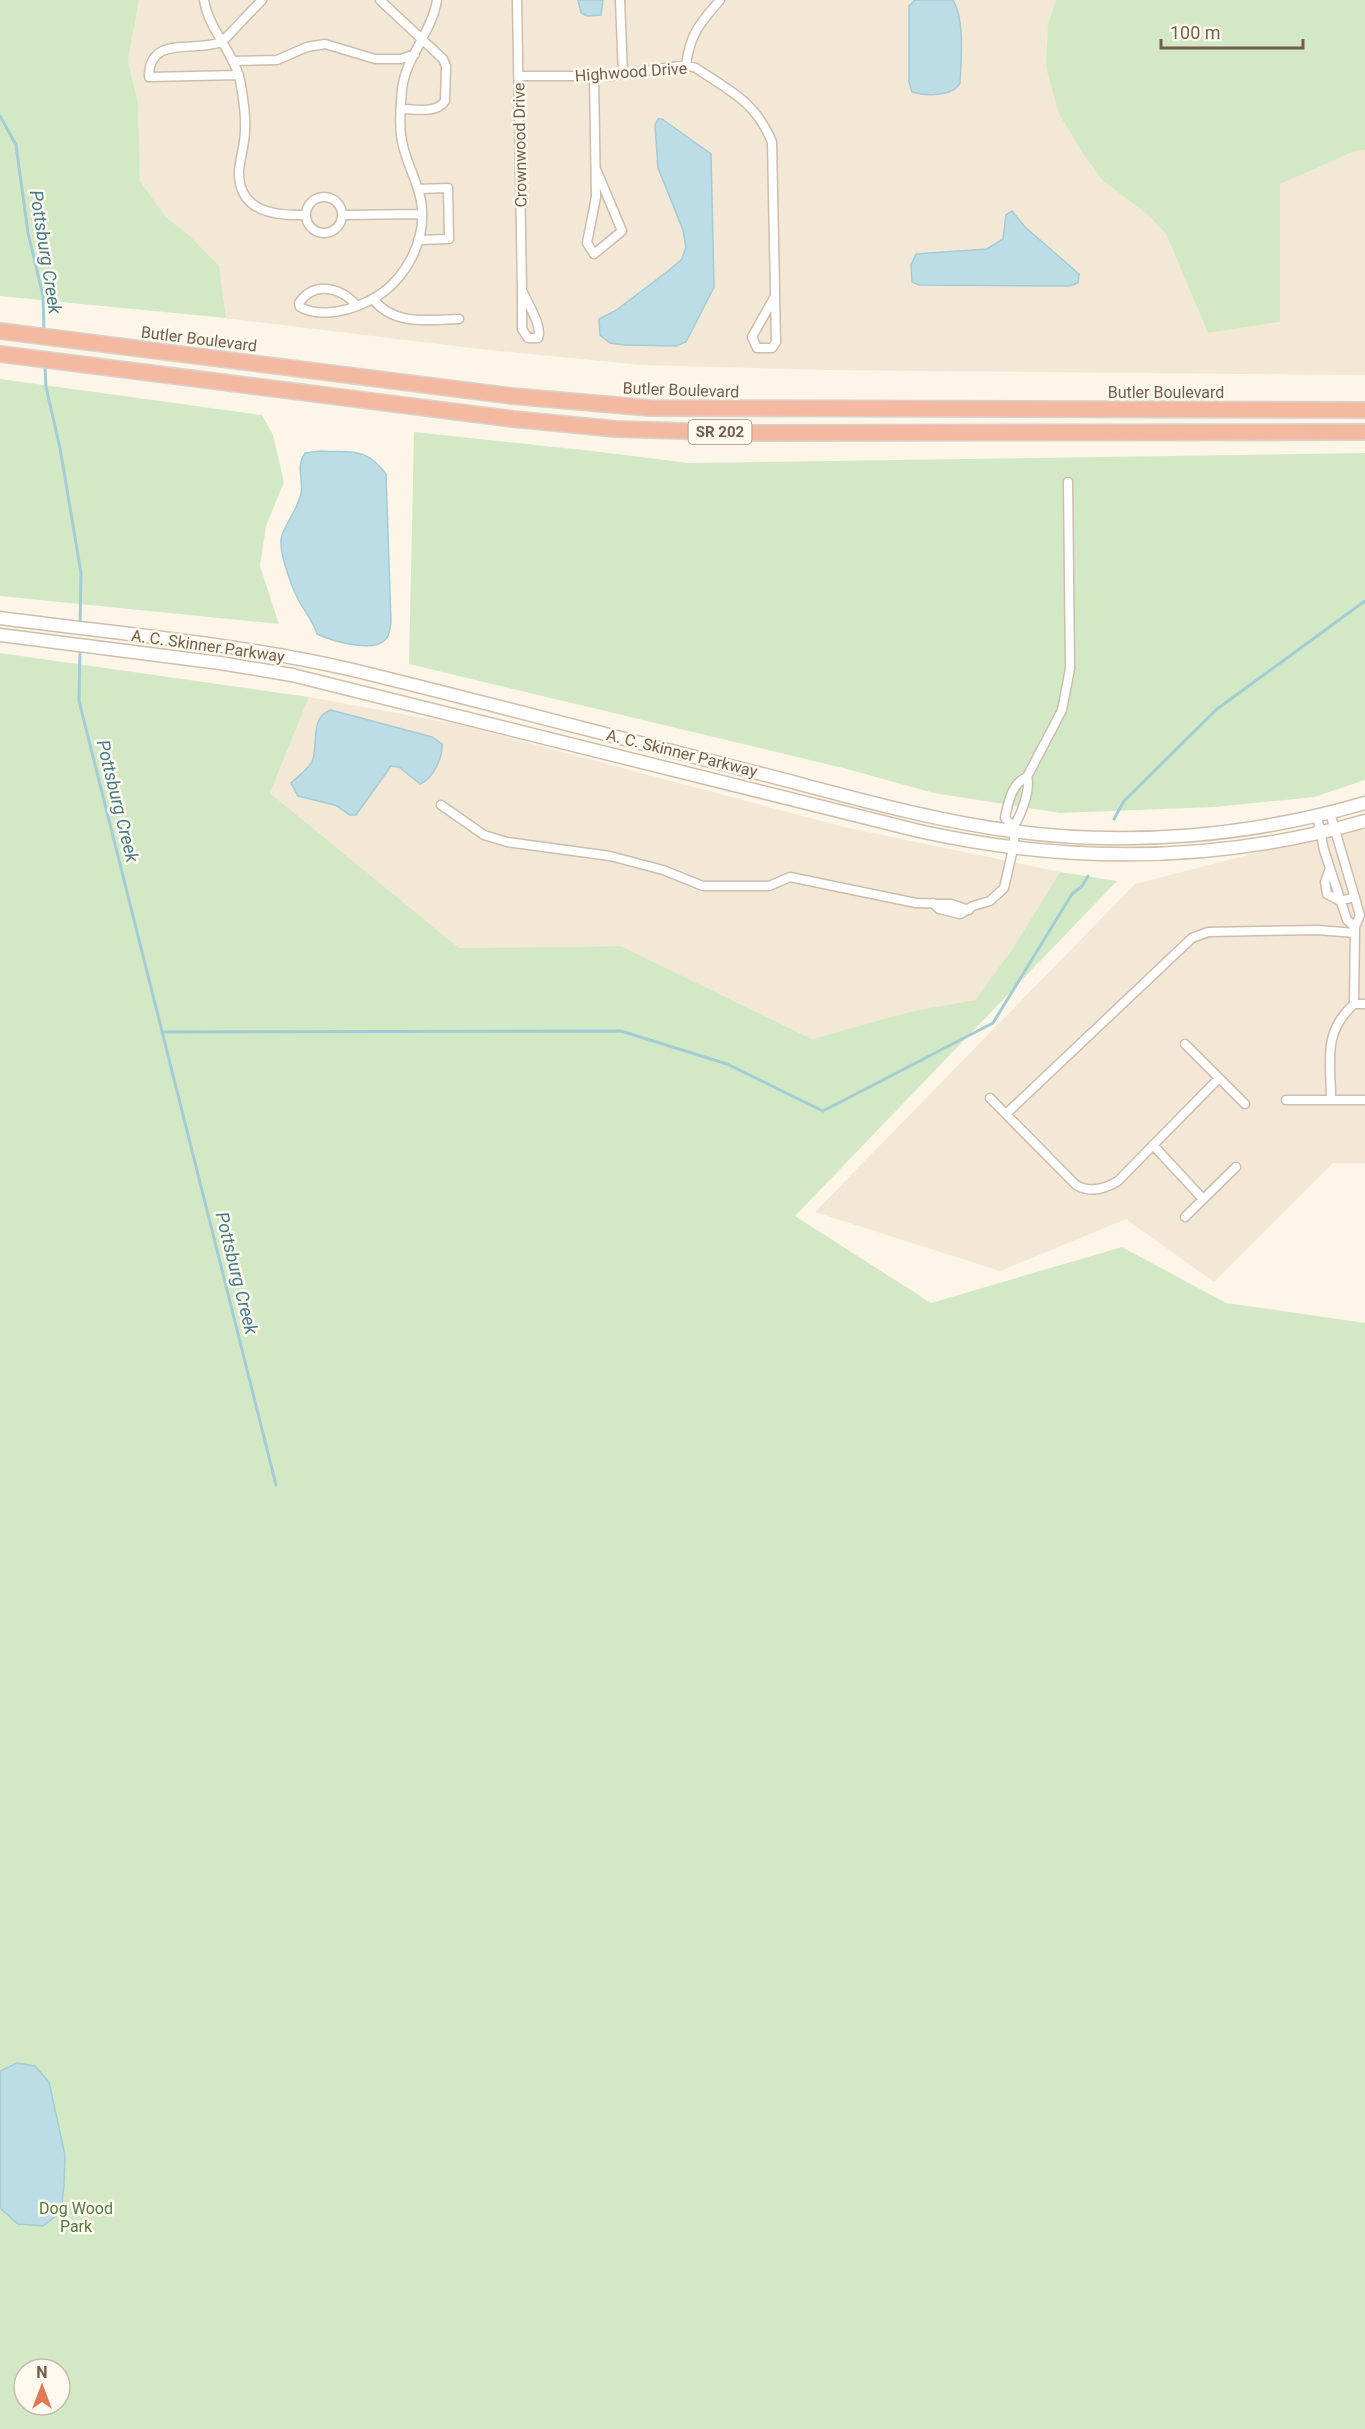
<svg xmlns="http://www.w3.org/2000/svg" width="1365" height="2429" font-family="Roboto,sans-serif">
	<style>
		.residential { fill: #f3e7d6 }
		.green { fill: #d3e9c6; fill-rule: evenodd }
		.water { fill: #bcdde5; stroke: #a3ccd6; stroke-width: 1.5 }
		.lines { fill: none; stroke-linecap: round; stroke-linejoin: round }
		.stream { stroke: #a3ccd6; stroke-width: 3 }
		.minor-casing { stroke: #cdbdae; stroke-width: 11 }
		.secondary-casing { stroke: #d0beab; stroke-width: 15 }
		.motorway-casing { stroke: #d8d2cd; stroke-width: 18 }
		.minor { stroke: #fff; stroke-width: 8 }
		.secondary { stroke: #fff; stroke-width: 12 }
		.motorway { stroke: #f4baa1; stroke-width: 15 }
		.labels { text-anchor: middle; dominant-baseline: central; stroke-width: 5; stroke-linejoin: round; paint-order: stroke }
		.shield { fill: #fef9ee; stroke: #9e8c7d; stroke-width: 1.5 }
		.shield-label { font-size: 15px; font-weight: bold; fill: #755d4c }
		.street-label { font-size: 16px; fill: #755d4c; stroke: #fef9ee }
		.park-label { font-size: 16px; fill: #527a44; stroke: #fef9ee }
		.water-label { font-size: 18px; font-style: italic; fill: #477a87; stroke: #fef9ee }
	</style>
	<rect width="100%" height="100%" fill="#fcf5e8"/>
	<!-- residential -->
	<path class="residential" d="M 139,0 L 1056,0 L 1048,24 L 1059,114 L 1083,154 L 1102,180 L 1148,215 L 1166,234 L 1208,333 L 1280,322 L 1280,183 L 1355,151 L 1365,150 L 1365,375 L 829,370 L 642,365 L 471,348 L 226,318 L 219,266 L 190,236 L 166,217 L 140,181 L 138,103 L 128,61 Z
		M 309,697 L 461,725 L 844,827 L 1060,872 L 1013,948 L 975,1000 L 913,1011 L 812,1039 L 621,946 L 459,948 L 270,793 Z
		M 1365,825 L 1365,1163 L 1333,1163 L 1214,1282 L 1126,1219 L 1000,1271 L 815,1212 L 1135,884 Z"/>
	<!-- green -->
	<path class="green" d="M 0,0 L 139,0 L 128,61 L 138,103 L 140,181 L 166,217 L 190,236 L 219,266 L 226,318 L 0,296 Z
		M 1056,0 L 1365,0 L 1365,150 L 1355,151 L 1280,184 L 1280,322 L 1208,333 L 1166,234 L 1148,215 L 1102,180 L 1083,154 L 1059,114 L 1046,67 L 1048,24 Z
		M 0,379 L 262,415 L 273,435 L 284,482 L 266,526 L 260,566 L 279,624 L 0,596 Z
		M 414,432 L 592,451 L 689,463 L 1365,453 L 1365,780 L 1314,797 L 1214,807 L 1060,813 L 934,793 L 843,768 L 409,664 Z
		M 0,653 L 309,697 L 270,793 L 459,948 L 621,946 L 812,1039 L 913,1011 L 975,1000 L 1013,948 L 1060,872 L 1117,881 L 795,1216 L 931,1303 L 1122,1247 L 1226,1303 L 1365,1323 L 1365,2429 L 0,2429 L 0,2208 L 1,2210 L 60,2212 L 64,2185 L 65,2155 L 48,2082 L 35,2066 L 17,2063 L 0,2071 ZM 24,2369 L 60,2369 L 60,2405 L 24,2405 Z"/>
	<!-- water -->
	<path class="water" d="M 578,0 L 603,0 L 601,15 L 587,16 L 581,13 Z
		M 915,0 L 953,0 C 965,19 961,60 960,83 C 953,97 926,96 912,92 L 909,82 L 909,6 Z
		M 658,119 L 662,119 L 711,154 L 714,287 L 686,342 L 676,346 L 625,345 L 610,343 L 600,335 L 599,319 L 615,311 L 668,271 L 682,259 L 686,247 L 683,230 L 658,168 L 655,125 Z
		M 1012,211 L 1025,227 L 1079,274 L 1078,283 L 1070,286 L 919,285 L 912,282 L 911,265 L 916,254 L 987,249 L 1003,239 L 1006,215 Z
		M 320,451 C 351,453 365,446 386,474 L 391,622 C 390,628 390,636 385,640 C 373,653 332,641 317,634 C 313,620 303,610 297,597 C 291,585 277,548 282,535 C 287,521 298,509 301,493 C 304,478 295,468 305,453 Z
		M 331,710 L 432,737 L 442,744 C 443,757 433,779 420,784 L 399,767 L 391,766 L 356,815 L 350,815 L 335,805 L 298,796 L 291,783 C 297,777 308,769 312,762 C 319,745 309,717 331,710 Z
		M 17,2063 L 35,2066 L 49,2082 L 65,2155 L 64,2185 L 61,2212 L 43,2226 L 18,2224 L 0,2208 L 0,2071 Z"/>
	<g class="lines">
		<!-- stream -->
		<path class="stream" d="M 0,116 L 16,145 L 28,233 L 43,296 L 44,332
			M 45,366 L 46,387 L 60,448 L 81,573 L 80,626
			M 80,648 L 79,701 L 276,1485
			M 1114,819 L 1124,801 L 1217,709 L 1365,601
			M 162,1032 L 621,1031 L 727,1064 L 823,1111 L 993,1023 L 1072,894 L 1082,886 L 1088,876"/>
		<!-- minor casing -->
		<g class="minor-casing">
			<path id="minor" d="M 204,0 C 209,30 233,51 240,80 C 243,96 246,113 245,130 C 245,144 240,158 239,171 C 238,212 275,216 306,215
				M 380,0 L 443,59 L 446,66 L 445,101 C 436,114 416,109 401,109
				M 517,0 L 522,290 L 522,329 L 528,338 L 538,338 C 543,326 527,303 522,290
				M 620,0 L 623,74
				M 221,42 C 195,53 149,34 149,77 L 239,75
				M 221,43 L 262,0
				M 233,61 L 277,60 L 307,47 L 325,44 L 375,59 L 401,59 L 415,54
				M 686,65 C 690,34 700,23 720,0
				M 519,76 L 611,76 L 686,65 L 696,68 C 731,92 755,101 772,142 L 776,342 L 772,348 L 757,348 L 752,337 L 775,296
				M 594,76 L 596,197 L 587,243 L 594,254 L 622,231 L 596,169
				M 418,189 L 448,188 L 449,239 L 418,240
				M306 215a18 18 0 1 1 36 0a18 18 0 1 1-36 0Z
				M 342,215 L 422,214
				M 373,299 C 394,326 428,320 459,319
				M 357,306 C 342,288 315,280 299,303 L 300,307 C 318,317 344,312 362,304 C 402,288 428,243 421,201 C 417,178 403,158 401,135 C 399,120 401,104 402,89 C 406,57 432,32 437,0
				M 1027,777 L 1062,710 L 1070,669 L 1068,482
				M 441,805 L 484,835 L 507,842 L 610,856 L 663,870 L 703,886 L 769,886 L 790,877 L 916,903 L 951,904 L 969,910
				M 1317,816 L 1324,850 L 1347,920 L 1355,927 L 1360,915 L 1330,813
				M 1330,868 L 1325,882 L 1327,894 L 1340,901 L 1355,897
				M 933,903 L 939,909 L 960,914 L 973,906 L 990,901 L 1004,888 L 1013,849 L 1015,832 L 1013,827 L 1005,818 C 1008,802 1012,783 1027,777 C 1031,789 1021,816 1013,827
				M 1354,1004 L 1355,927
				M 1185,1044 L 1245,1104
				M 990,1098 L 1076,1185 C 1090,1193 1105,1189 1118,1181 L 1219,1078
				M 1286,1100 L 1365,1100
				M 1331,1100 C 1331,1061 1322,1033 1354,1004 L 1365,1004
				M 1006,1114 L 1192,938 L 1208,932 L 1318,930 L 1355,933
				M 1153,1145 L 1203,1199
				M 1185,1217 L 1236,1167"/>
		</g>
		<!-- secondary casing -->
		<g class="secondary-casing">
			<path id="secondary" d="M 0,618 C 118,634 237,643 353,670 C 484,702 615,737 746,770 C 834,792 922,819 1012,831 C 1129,847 1252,836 1365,803
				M 0,635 L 220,663 L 292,675 L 919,831 C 1068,864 1218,863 1365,821"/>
		</g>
		<!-- motorway casing -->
		<g class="motorway-casing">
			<path id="motorway" d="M 0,331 L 512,396 L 650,408 L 1365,410
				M 0,354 L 513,419 L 616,429 L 752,433 L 1365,432"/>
		</g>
		<!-- minor -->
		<use href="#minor" class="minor"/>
		<!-- secondary -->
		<use href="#secondary" class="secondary"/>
		<!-- motorway -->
		<use href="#motorway" class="motorway"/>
	</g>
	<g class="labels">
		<!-- shield labels -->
		<rect class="shield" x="688.5" y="420" width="63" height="24" rx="4.5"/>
		<g class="shield-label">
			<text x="720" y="432">SR 202</text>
		</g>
		<!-- street labels -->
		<g class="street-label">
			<text transform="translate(631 72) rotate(-4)">Highwood Drive</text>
			<text transform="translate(520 145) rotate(-91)">Crownwood Drive</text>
			<text transform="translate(199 339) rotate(7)">Butler Boulevard</text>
			<text transform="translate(681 390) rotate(2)">Butler Boulevard</text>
			<text x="1166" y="392">Butler Boulevard</text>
			<text transform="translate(208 646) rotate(8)">A. C. Skinner Parkway</text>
			<text transform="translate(682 753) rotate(14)">A. C. Skinner Parkway</text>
		</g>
		<!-- park labels -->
		<g class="park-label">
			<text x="76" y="2208">Dog Wood<tspan x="76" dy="18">Park</tspan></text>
		</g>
		<!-- water labels -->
		<g class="water-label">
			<text transform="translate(46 252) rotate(81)">Pottsburg Creek</text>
			<text transform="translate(118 801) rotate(76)">Pottsburg Creek</text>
			<text transform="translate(237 1273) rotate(76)">Pottsburg Creek</text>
		</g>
	</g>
	<!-- north arrow -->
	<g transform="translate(42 2387)"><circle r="28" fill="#fef9ee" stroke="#c7bbad" stroke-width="1.5"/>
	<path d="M0-4.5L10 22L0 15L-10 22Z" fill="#e17851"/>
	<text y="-9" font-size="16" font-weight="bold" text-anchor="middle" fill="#755d4c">N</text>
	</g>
	<!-- scale -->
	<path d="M1161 39v9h142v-9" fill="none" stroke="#755d4c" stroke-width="3"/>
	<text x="1170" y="39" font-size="18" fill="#755d4c" stroke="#fef9ee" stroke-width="4.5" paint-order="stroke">100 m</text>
</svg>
